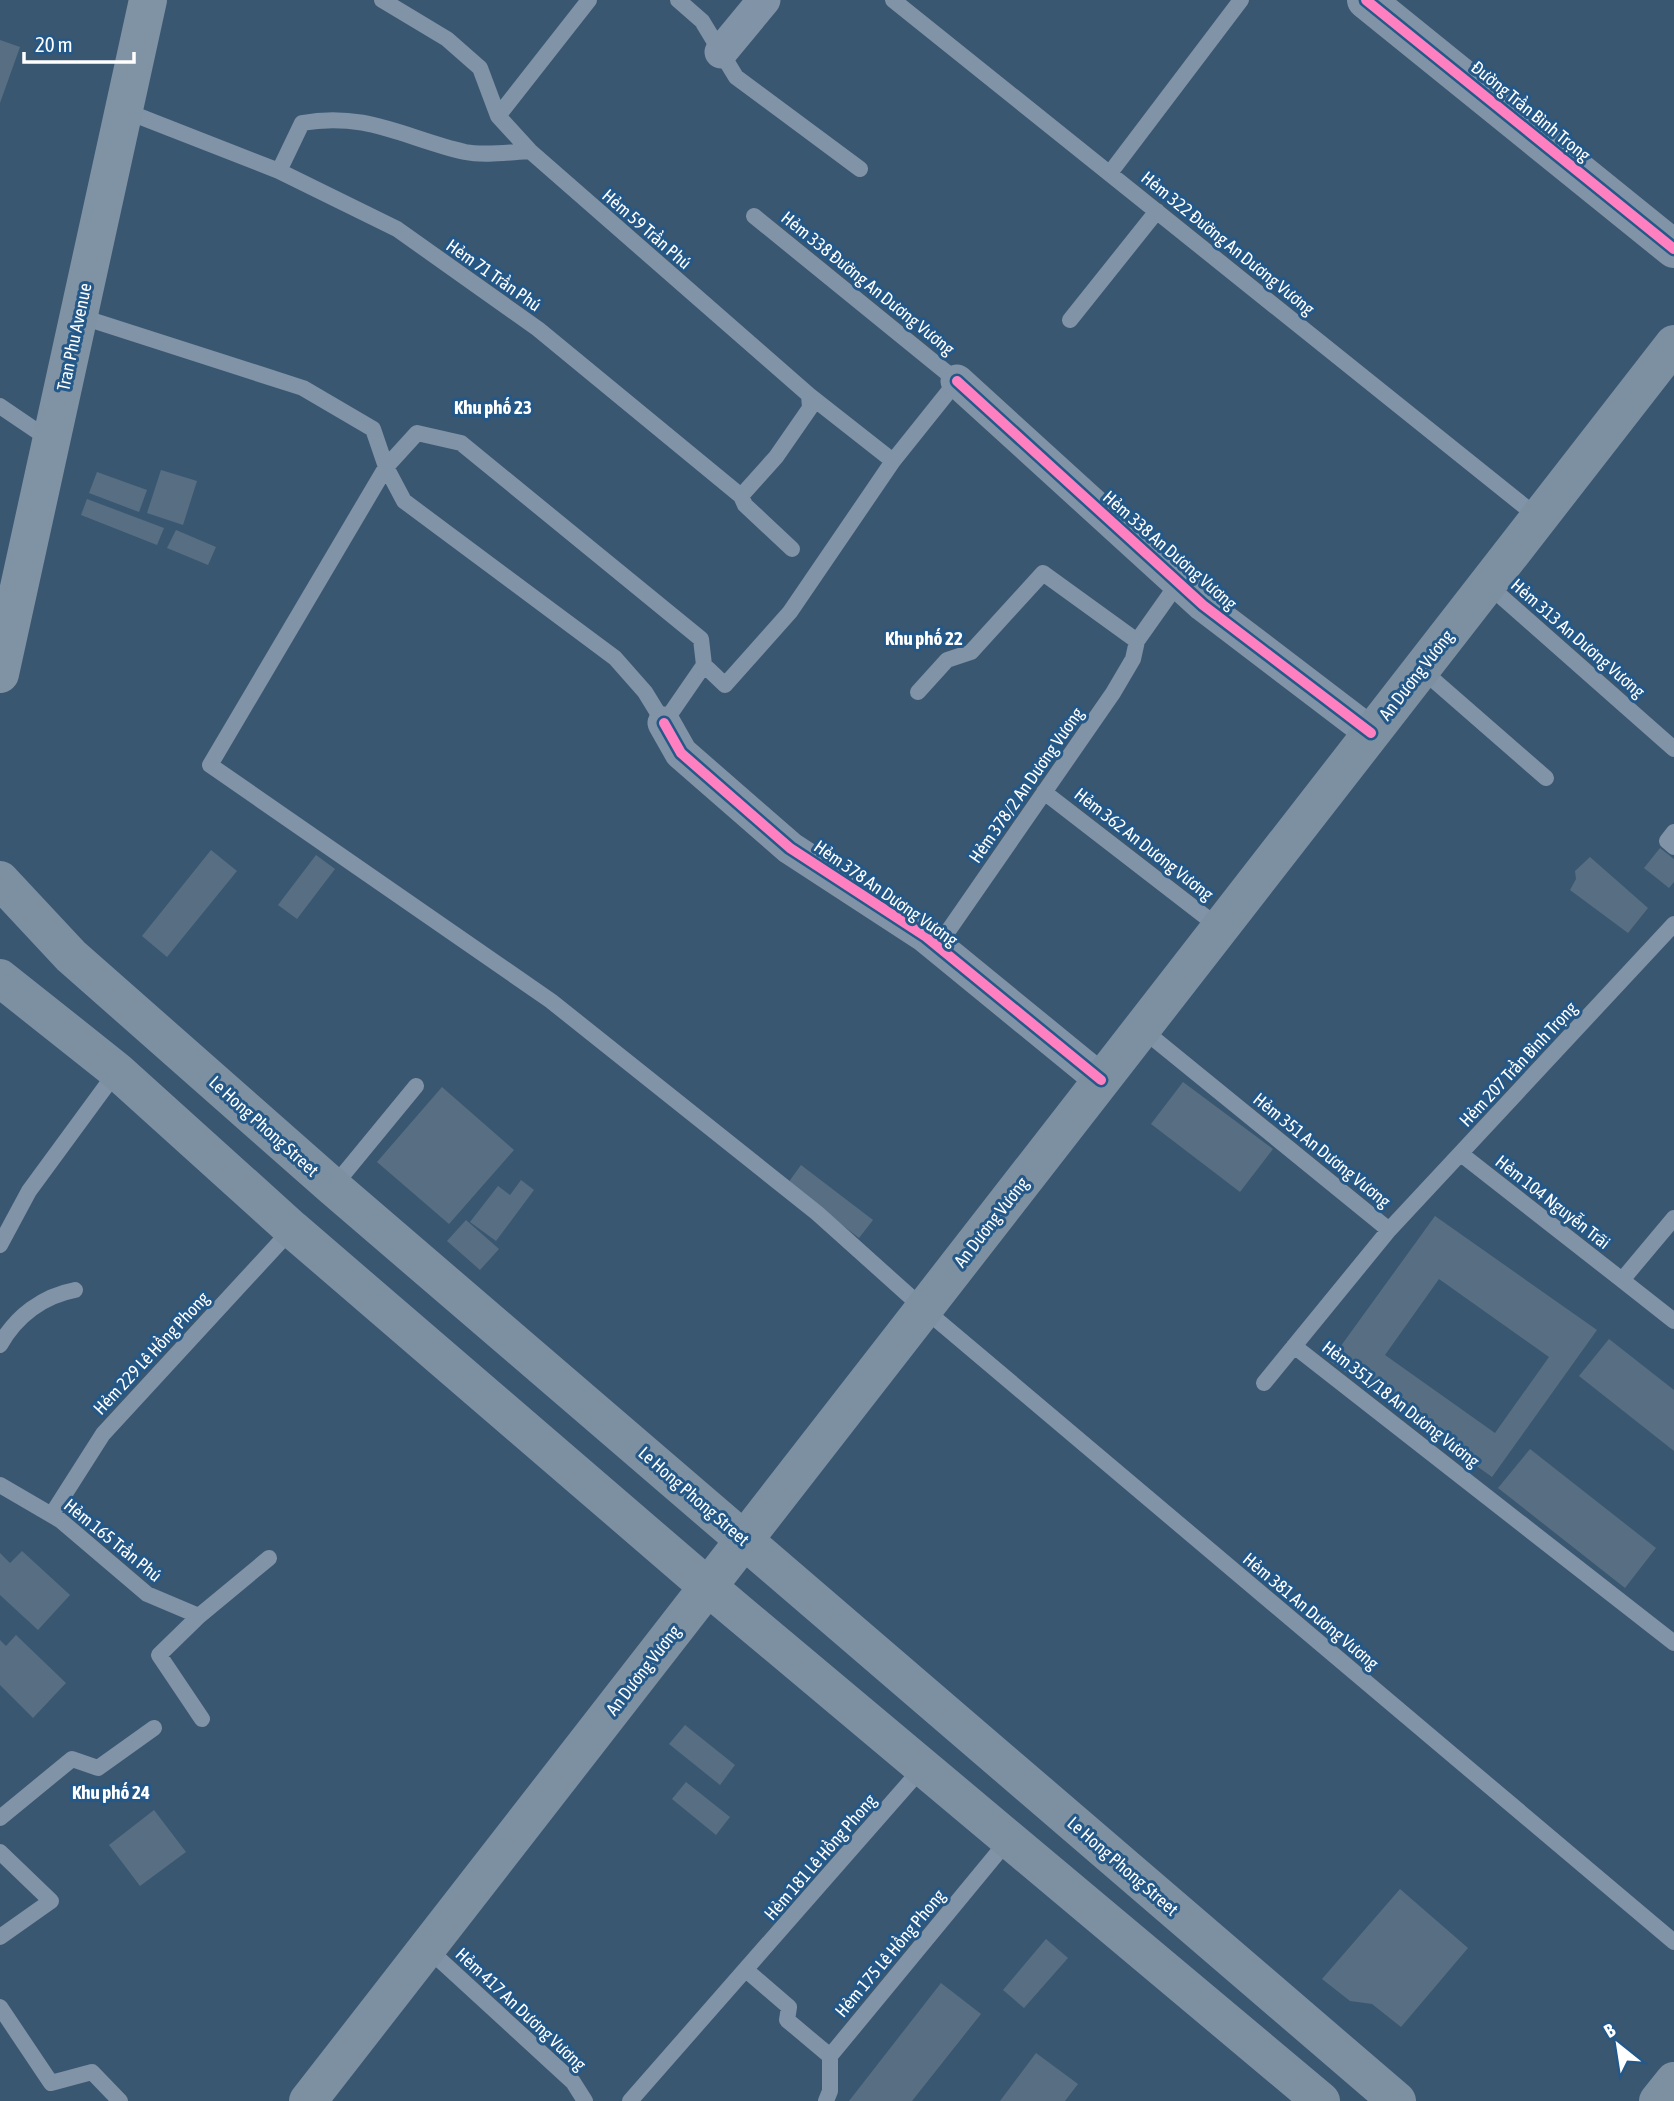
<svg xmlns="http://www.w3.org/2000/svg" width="1674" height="2101" font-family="'Asap Condensed',sans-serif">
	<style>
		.building { fill: #586f83; fill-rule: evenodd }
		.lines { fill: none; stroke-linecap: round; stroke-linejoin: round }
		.service { stroke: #8193a6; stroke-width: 16 }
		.minor { stroke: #8193a6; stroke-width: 33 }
		.tertiary { stroke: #8193a6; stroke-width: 38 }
		.secondary { stroke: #7c90a1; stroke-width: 38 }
		.primary { stroke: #8093a4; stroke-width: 38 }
		.cycleway-casing { stroke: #235888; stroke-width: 15 }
		.cycleway { stroke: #ff80c0; stroke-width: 10 }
		.labels { text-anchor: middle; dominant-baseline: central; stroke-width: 6; stroke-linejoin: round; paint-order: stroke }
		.street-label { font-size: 18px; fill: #fff; stroke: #235888 }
		.neighbourhood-label { font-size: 19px; font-weight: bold; fill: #fff; stroke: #235888 }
	</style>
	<rect width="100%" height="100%" fill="#3a5771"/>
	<!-- building -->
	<path class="building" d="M 0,40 L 20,47 L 0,103 Z
		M 161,470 L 197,481 L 183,525 L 147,513 Z
		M 97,472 L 147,490 L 139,512 L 89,493 Z
		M 87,499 L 164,528 L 157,545 L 81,515 Z
		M 176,530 L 216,547 L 208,565 L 167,548 Z
		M 1660,848 L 1674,859 L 1674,882 L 1669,888 L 1644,868 Z
		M 211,850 L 237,871 L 167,957 L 142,936 Z
		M 316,855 L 335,869 L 297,919 L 278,905 Z
		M 1590,857 L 1648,908 L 1628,933 L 1570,890 L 1576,879 L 1575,871 Z
		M 1183,1082 L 1273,1149 L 1240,1192 L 1151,1124 Z
		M 442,1087 L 514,1150 L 449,1224 L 377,1162 Z
		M 801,1165 L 873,1220 L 859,1238 L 788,1183 Z
		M 521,1180 L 534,1190 L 496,1241 L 470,1222 L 498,1186 L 510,1195 Z
		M 1435,1216 L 1597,1330 L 1492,1477 L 1330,1361 ZM 1439,1279 L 1549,1357 L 1495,1433 L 1385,1355 Z
		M 466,1220 L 499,1249 L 480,1270 L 447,1241 Z
		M 1609,1339 L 1674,1390 L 1674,1451 L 1579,1376 Z
		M 1530,1449 L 1656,1548 L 1625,1588 L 1498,1488 Z
		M 22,1551 L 70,1595 L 38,1630 L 0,1595 L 0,1553 L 10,1563 Z
		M 16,1635 L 66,1683 L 33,1718 L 0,1685 L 0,1640 L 6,1646 Z
		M 685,1725 L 735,1765 L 720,1785 L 669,1744 Z
		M 686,1782 L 730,1817 L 716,1835 L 672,1799 Z
		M 154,1810 L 186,1852 L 140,1886 L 109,1845 Z
		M 1400,1889 L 1468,1948 L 1401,2027 L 1372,2004 L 1350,2001 L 1322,1979 Z
		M 1046,1939 L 1068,1958 L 1024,2008 L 1003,1990 Z
		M 941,1983 L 981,2014 L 912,2101 L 849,2101 Z
		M 1036,2053 L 1078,2084 L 1065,2101 L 1000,2101 Z"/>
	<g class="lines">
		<!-- service -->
		<path class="service" d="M 382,0 L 447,39 L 480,68 L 498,116 L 530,151 L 809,395 L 810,408 L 776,457 L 741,496
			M 678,0 L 702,21 L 736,77 L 860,169
			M 893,0 L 1539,518
			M 123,110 L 279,171 L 397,229 L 538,329 L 741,496 L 745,505 L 792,549
			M 498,116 L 589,0
			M 279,171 L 302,123 C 366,111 407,139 465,152 C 485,156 510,152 530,151
			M 1110,173 L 1241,0
			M 79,316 L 303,388 L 373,429 L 386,467 L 404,501 L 615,658 L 645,692 L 664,723 L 704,665 L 701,639 L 461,443 L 417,433 L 386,467 L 210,765 L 551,1001 L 817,1213 L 924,1309 L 1674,1942
			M 1070,320 L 1157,211
			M 809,395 L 893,461
			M 0,406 L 50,440
			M 1487,584 L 1674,749
			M 704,665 L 725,685 L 790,612 L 893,461 L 957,381 L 754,216
			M 1421,669 L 1546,778
			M 918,692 L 947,660 L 971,652 L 1043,573 L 1137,641 L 1178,583
			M 1044,792 L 1220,928
			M 1674,832 L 1667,841 L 1674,847
			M 937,947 L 1113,693 L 1133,659 L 1137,641
			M 1142,1029 L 1389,1230 L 1264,1383
			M 1461,1154 L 1622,1280
			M 333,1187 L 416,1086
			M 1674,1218 L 1622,1280 L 1674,1321
			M 1389,1230 L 1674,924
			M 0,1245 L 29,1191 L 117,1071
			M 0,1345 C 16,1316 43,1296 75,1290
			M 1294,1346 L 1674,1643
			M 0,1485 L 60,1520 L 147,1594 L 199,1616
			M 52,1514 L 103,1434 L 292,1229
			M 202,1719 L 159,1655 L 199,1616 L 269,1558
			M 0,1818 L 72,1759 L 98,1768 L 154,1728
			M 0,1852 L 51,1901 L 0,1937
			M 427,1948 L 573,2082 L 585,2101
			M 746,1970 L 789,2007 L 787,2020 L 830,2056
			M 0,2007 L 51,2083 L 92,2072 L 120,2101
			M 630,2101 L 923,1767
			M 826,2101 L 830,2091 L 830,2056 L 1009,1839"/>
		<!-- minor -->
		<path class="minor" d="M 721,52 L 764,0
			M 957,381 L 1203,605 L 1371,733
			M 664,723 L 681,753 L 790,848 L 925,936 L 1101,1080"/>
		<!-- tertiary -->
		<path class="tertiary" d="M 1366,0 L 1674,249"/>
		<!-- secondary -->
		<path class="secondary" d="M 0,880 L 71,956 L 333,1187 L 1397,2101
			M 0,978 L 117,1071 L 292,1229 L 708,1587 L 1321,2101
			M 308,2101 L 1674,344
			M 1658,2101 L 1674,2081"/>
		<!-- primary -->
		<path class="primary" d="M 0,674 L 148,0"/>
		<!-- cycleway casing -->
		<g class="cycleway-casing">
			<path id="cycleway" d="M 1366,0 L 1674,249
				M 957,381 L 1203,605 L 1371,733
				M 664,723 L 681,753 L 790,848 L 925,936 L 1101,1080"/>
		</g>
		<!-- cycleway -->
		<use href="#cycleway" class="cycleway"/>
	</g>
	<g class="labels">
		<!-- street labels -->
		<g class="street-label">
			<text transform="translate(1531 111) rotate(39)">Đường Trần Bình Trọng</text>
			<text transform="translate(647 229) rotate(41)">Hẻm 59 Trần Phú</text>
			<text transform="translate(1228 243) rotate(39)">Hẻm 322 Đường An Dương Vương</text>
			<text transform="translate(494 275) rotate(35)">Hẻm 71 Trần Phú</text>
			<text transform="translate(868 283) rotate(39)">Hẻm 338 Đường An Dương Vương</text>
			<text transform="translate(74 337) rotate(-78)">Tran Phu Avenue</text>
			<text transform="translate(1170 550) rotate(41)">Hẻm 338 An Dương Vương</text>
			<text transform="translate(1578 638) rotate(41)">Hẻm 313 An Dương Vương</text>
			<text transform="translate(1416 675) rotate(-52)">An Dương Vương</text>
			<text transform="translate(1026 785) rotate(-55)">Hẻm 378/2 An Dương Vương</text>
			<text transform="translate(1144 844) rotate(38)">Hẻm 362 An Dương Vương</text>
			<text transform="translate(886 893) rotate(35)">Hẻm 378 An Dương Vương</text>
			<text transform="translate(1518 1064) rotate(-47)">Hẻm 207 Trần Bình Trọng</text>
			<text transform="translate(264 1126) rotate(42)">Le Hong Phong Street</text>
			<text transform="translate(1322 1150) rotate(39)">Hẻm 351 An Dương Vương</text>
			<text transform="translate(1553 1202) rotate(38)">Hẻm 104 Nguyễn Trãi</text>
			<text transform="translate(991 1222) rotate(-52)">An Dương Vương</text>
			<text transform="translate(151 1353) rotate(-47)">Hẻm 229 Lê Hồng Phong</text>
			<text transform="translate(1401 1404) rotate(38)">Hẻm 351/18 An Dương Vương</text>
			<text transform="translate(694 1496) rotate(41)">Le Hong Phong Street</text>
			<text transform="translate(113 1540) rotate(39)">Hẻm 165 Trần Phú</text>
			<text transform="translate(1311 1611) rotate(40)">Hẻm 381 An Dương Vương</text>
			<text transform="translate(643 1670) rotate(-52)">An Dương Vương</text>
			<text transform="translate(820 1857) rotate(-49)">Hẻm 181 Lê Hồng Phong</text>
			<text transform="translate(1123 1866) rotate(41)">Le Hong Phong Street</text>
			<text transform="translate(890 1953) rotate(-50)">Hẻm 175 Lê Hồng Phong</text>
			<text transform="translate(521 2009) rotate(43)">Hẻm 417 An Dương Vương</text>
		</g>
		<!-- neighbourhood labels -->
		<g class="neighbourhood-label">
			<text x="493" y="407">Khu phố 23</text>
			<text x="924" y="638">Khu phố 22</text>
			<text x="111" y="1792">Khu phố 24</text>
		</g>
	</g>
	<!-- north arrow -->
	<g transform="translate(1618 2045) rotate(330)" stroke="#235888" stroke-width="5" paint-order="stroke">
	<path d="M0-5L12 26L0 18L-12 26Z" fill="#ffffff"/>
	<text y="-10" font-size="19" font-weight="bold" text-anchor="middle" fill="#ffffff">B</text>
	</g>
	<!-- scale -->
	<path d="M24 52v10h110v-10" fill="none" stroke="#ffffff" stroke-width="3.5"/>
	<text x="35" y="52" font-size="21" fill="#ffffff" stroke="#235888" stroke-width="5" paint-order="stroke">20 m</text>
</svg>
